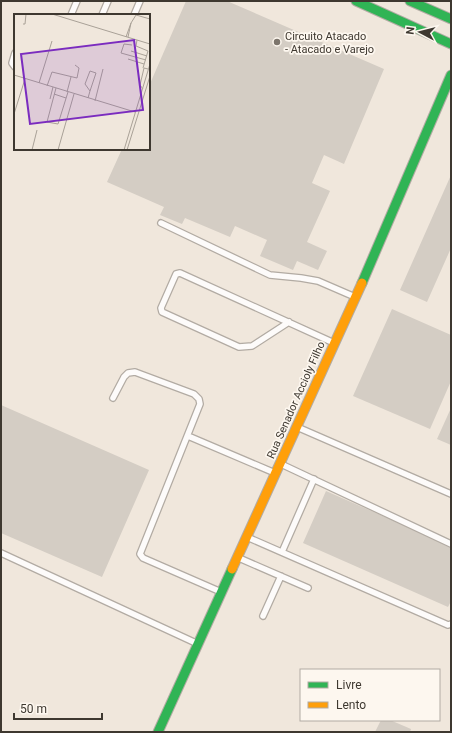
<svg xmlns="http://www.w3.org/2000/svg" width="452" height="733" font-family="Roboto,sans-serif">
	<style>
		.building { fill: #d4cdc4 }
		.lines { fill: none; stroke-linecap: round; stroke-linejoin: round }
		.lane-casing { stroke: #b2aba3; stroke-width: 8 }
		.fast-casing { stroke: #b2aba3; stroke-width: 11 }
		.slow-casing { stroke: #b2aba3; stroke-width: 11 }
		.lane { stroke: #fdfbfa; stroke-width: 5.5 }
		.fast { stroke: #30b455; stroke-width: 9 }
		.slow { stroke: #ff9f0a; stroke-width: 9 }
		.poi-dot { fill: #7c756c; stroke: #fdf7ef; stroke-width: 1.5 }
		.labels { text-anchor: middle; dominant-baseline: central; stroke-width: 3.5; stroke-linejoin: round; paint-order: stroke }
		.poi-label { font-size: 11px; fill: #3e3830; stroke: #fdf7ef; text-anchor: start }
		.street-label { font-size: 11px; fill: #3e3830; stroke: #fdf7ef }
		.inset-road { fill: none; stroke: #a9a197; stroke-width: 1 }
		.view { fill: #7b2cbf; fill-opacity: 0.15; stroke: #7b2cbf; stroke-width: 2 }
		.inset-edge { fill: none; stroke: #3e3830; stroke-width: 2 }
	</style>
	<rect width="100%" height="100%" fill="#f0e7dc"/>
	<!-- building -->
	<path class="building" d="M 186,1 L 227,1 L 384,69 L 344,164 L 324,155 L 312,183 L 330,191 L 307,242 L 327,251 L 318,270 L 297,261 L 293,270 L 260,256 L 267,240 L 235,226 L 230,237 L 185,218 L 182,224 L 160,215 L 164,207 L 107,182 L 122,149 L 149,149 L 149,86 Z
		M 451,175 L 451,248 L 427,302 L 400,290 Z
		M 392,309 L 451,335 L 451,381 L 430,429 L 353,396 Z
		M 1,405 L 149,470 L 102,577 L 1,533 Z
		M 451,408 L 451,445 L 437,439 Z
		M 326,491 L 451,546 L 451,601 L 448,607 L 303,543 Z
		M 381,720 L 390,720 L 411,729 L 410,732 L 375,732 Z"/>
	<g class="lines">
		<!-- lane casing -->
		<g class="lane-casing">
			<path id="lane" d="M 71,15 L 77,1
				M 102,15 L 108,1
				M 134,15 L 140,1
				M 15,53 L 12,63 L 15,67
				M 161,223 L 270,275 L 301,278 L 318,281 L 355,297
				M 289,322 L 252,346 L 239,347 L 162,312 L 161,308 L 176,274 L 180,273 L 334,343
				M 113,398 L 124,377 L 128,373 L 135,372 L 194,394 L 199,399 L 200,404 L 140,554 L 143,558 L 221,592
				M 297,427 L 451,494
				M 188,436 L 275,473
				M 281,464 L 451,544
				M 247,537 L 448,625 L 451,624
				M 282,552 L 314,479
				M 1,553 L 198,644
				M 239,558 L 308,588
				M 263,616 L 281,576"/>
		</g>
		<!-- fast casing -->
		<g class="fast-casing">
			<path id="fast" d="M 356,1 L 451,44
				M 410,1 L 451,19
				M 362,283 L 451,75
				M 158,732 L 232,569"/>
		</g>
		<!-- slow casing -->
		<g class="slow-casing">
			<path id="slow" d="M 232,569 L 362,283"/>
		</g>
		<!-- lane -->
		<use href="#lane" class="lane"/>
		<!-- fast -->
		<use href="#fast" class="fast"/>
		<!-- slow -->
		<use href="#slow" class="slow"/>
	</g>
	<!-- markers -->
	<circle class="poi-dot" cx="277" cy="42" r="4"/>
	<g class="labels">
		<!-- poi labels -->
		<g class="poi-label">
			<text x="285" y="36">Circuito Atacado<tspan x="285" dy="13">- Atacado e Varejo</tspan></text>
		</g>
		<!-- street labels -->
		<g class="street-label">
			<text transform="translate(296 400) rotate(-66)">Rua Senador Accioly Filho</text>
		</g>
	</g>
	<!-- overview -->
	<g transform="translate(14 14)">
		<rect width="136" height="136" fill="#f0e7dc"/>
		<path class="inset-road" d="M 38,0 L 136,30M 117,9 L 122,1 L 136,5M 9,10 L 11,10 L 12,0M 112,23 L 117,9 L 114,23M 123,26 L 122,32 L 134,37 L 129,54M 118,31 L 110,30 L 107,39 L 132,46M 117,37 L 133,42M 114,45 L 130,50M 0,61 L 121,98M 25,69 L 38,27M 33,72 L 38,58 L 63,64 L 65,54 L 61,51M 42,74 L 33,108 L 44,110 L 54,78M 129,75 L 126,71 L 130,54 L 134,55M 53,78 L 57,63M 40,80 L 52,84M 74,84 L 76,77 L 82,59 L 76,57 L 71,70 L 76,77M 36,85 L 39,73M 81,87 L 89,55M 0,100 L 11,65M 18,136 L 23,116M 44,136 L 60,80M 110,136 L 136,50M 113,136 L 136,62"/>
		<path class="view" d="M 120,26 L 129,96 L 16,110 L 7,40 Z"/>
		<rect width="136" height="136" class="inset-edge"/>
	</g>
	<!-- border -->
	<rect width="452" height="733" fill="none" stroke="#3e3830" stroke-width="4"/>
	<!-- legend -->
	<rect x="300" y="669" width="140" height="52" fill="#fdf7ef" stroke="#b1aba3"/>
	<rect x="308" y="682" width="20" height="6" fill="#30b455" stroke="#b1aba3"/>
	<text x="336" y="689" font-size="12" fill="#3e3830">Livre</text>
	<rect x="308" y="702" width="20" height="6" fill="#ff9f0a" stroke="#b1aba3"/>
	<text x="336" y="709" font-size="12" fill="#3e3830">Lento</text>
	<!-- north arrow -->
	<g transform="translate(420 32) rotate(277)" stroke="#fdf7ef" stroke-width="3" paint-order="stroke">
	<path d="M0-3L7 15L0 10L-7 15Z" fill="#3e3830"/>
	<text y="-6" font-size="11" font-weight="bold" text-anchor="middle" fill="#3e3830">N</text>
	</g>
	<!-- scale -->
	<path d="M14 713v6h88v-6" fill="none" stroke="#3e3830" stroke-width="2"/>
	<text x="20" y="713" font-size="12" fill="#3e3830" stroke="#fdf7ef" stroke-width="3" paint-order="stroke">50 m</text>
</svg>
